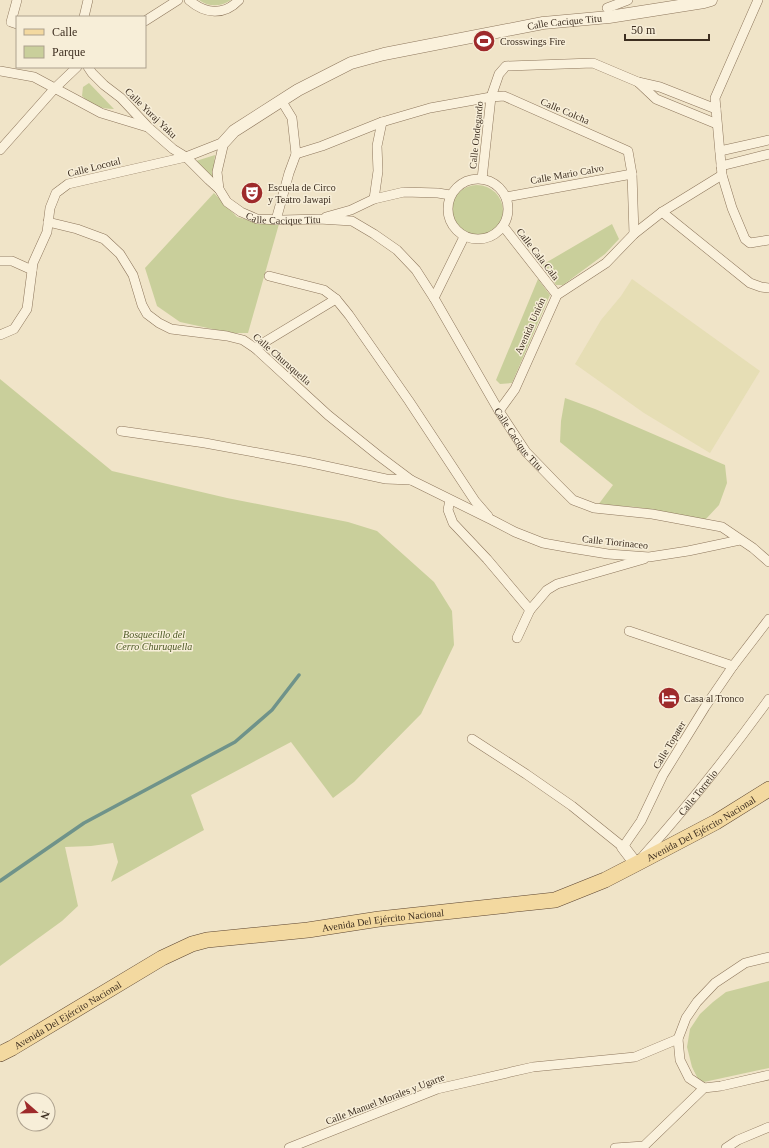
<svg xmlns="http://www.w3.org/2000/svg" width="769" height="1148" font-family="'Times New Roman',serif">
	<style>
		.farmland { fill: #e6deb5 }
		.green { fill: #c9cf9b }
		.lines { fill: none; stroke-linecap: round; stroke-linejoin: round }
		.stream { stroke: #6f938a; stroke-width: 3.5 }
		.minor-casing { stroke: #8d765c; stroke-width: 10 }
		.tertiary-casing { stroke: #8d765c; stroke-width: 13 }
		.primary-casing { stroke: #5b4430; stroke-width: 16 }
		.minor { stroke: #faf1dc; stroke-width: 9 }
		.tertiary { stroke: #faf1dc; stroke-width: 12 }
		.primary { stroke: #f3d9a0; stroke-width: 15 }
		.labels { text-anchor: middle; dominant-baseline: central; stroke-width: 3; stroke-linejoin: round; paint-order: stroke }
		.street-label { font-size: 10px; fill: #3d2e20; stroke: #f7eed8 }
		.poi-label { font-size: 10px; fill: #3d2e20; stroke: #f7eed8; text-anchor: start }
		.park-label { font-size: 10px; font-style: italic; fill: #4d5a26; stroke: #f7eed8 }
	</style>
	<rect width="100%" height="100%" fill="#f0e4c8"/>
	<!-- farmland -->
	<path class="farmland" d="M 632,279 L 760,371 L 710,453 L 644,413 L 575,364 L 601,320 L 621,296 Z"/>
	<!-- green -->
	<path class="green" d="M 199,0 L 231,0 C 221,7 208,7 199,0 Z
		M 89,83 L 114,109 C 101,109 91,105 82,96 L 83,87 Z
		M 215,155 L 213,178 L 196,161 Z
		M451 211a26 26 0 1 1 52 0a26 26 0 1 1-52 0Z
		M 214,193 L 237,217 L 255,222 L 279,224 L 248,333 L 231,333 L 180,322 L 157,306 L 145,268 Z
		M 612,224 L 619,239 L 605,254 L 563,285 L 556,285 L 542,265 Z
		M 538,279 L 550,295 L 512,383 L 500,384 L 496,380 Z
		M 0,379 L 112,471 L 227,498 L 348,522 L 377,531 L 434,582 L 452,611 L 454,645 L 421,714 L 354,782 L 333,798 L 291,742 L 191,795 L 204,830 L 111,882 L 118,862 L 113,843 L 91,846 L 65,847 L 78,906 L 62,921 L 0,966 Z
		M 565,398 L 595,409 L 725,465 L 727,483 L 719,505 L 705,520 L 636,507 L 598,505 L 613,485 L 560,442 L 561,421 Z
		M 769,981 L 769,1068 L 704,1082 L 698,1079 L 692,1067 L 687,1047 L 690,1029 L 700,1014 L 713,1002 L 726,992 Z"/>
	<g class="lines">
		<!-- stream -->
		<path class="stream" d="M 0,881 L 84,823 L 235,742 L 272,710 L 299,675"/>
		<!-- minor casing -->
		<g class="minor-casing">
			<g id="minor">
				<path d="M 189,0 C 205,14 224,16 239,0"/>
				<path d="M 758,0 L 715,98 L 722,175 L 732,208 L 745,239 L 750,243 L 769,240"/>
				<path d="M 607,8 L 628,0"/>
				<path d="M 84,17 L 88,0"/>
				<path d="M 145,21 L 178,0"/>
				<path d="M 17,24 L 11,22 L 17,0"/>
				<path d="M 88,67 L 92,73 L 104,85 L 121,98 L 149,128 L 173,149 L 186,157 L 209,180 L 219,189"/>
				<path d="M 0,71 L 34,77 L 101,113 L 147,127"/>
				<path d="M 638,82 L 656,99 L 717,124"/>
				<path id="s1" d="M 224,142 L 217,172 L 219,189 L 227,202 L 241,212 L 257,219 L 283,220 L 319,219 L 352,221 L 374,234 L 397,250 L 416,270 L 434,298 L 499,411 L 526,452 L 555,482 L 573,500 L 594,508 L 652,514 L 722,527 L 753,548 L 769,562"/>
				<path d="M 0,150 L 55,88 L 77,67"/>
				<path d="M 720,151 L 769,140"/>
				<path d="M 296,154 L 322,146 L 382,122 L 430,108 L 491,97 L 504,96 L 628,151 L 632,174 L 634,234"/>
				<path d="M 721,166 L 769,154"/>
				<circle cx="478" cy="209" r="30"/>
				<path d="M 482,179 L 491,97 L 499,74 L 506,66 L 593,63 L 638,82 L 660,87 L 716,109"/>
				<path d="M 506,197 L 632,174"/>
				<path d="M 374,199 L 378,171 L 377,146 L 382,122"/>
				<path d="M 662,212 L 750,283 L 761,287 L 769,288"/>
				<path d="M 326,217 L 351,210 L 374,199 L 404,192 L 438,193 L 450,195"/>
				<path d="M 276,220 L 289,173 L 296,154 L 292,118 L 281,100"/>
				<path d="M 48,222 L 77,229 L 104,239 L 120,254 L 133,275 L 142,305 L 147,314 L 159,323 L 171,329 L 227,336 L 243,340 L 255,348 L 328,415 L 379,456 L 411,480 L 492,520 L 515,532 L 543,543 L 571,548 L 608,554 L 649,557 L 688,551 L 740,540"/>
				<path d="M 503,226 L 557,295"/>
				<path d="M 0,261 L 12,261 L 32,270"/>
				<path d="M 269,276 L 324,290 L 336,299 L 349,315 L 409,401 L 475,501 L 488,516"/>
				<path d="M 434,298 L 464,237"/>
				<path d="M 0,335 L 14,329 L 27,309 L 33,263 L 47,232 L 50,208 L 56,193 L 68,184 L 186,157 L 224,142"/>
				<path d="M 255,348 L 336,299"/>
				<path d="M 499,411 L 515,389 L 557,295 L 606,263 L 634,234 L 662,212 L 722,175"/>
				<path d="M 121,431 L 205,443 L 307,462 L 386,479 L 411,480"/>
				<path d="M 450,500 L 448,510 L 453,523 L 487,559 L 530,610"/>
				<path d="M 629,631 L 733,666"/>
				<path d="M 517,638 L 530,610 L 547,590 L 557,584 L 644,559"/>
				<path d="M 472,739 L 526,774 L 572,806 L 623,847 L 641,821 L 663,775 L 705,707 L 733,666 L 769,619"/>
				<path id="s2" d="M 643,856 C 688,806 730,753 769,699"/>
				<path d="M 704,1088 L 689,1078 L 680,1060 L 678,1039 L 686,1018 L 697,1002 L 715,983 L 745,963 L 769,957"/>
				<path d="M 289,1148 L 437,1089 L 533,1067 L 635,1057 L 678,1039"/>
				<path d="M 615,1148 L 644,1146 L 704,1088 L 721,1086 L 769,1075"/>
				<path d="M 726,1148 L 738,1140 L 769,1127"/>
			</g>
		</g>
		<!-- tertiary casing -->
		<g class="tertiary-casing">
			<g id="tertiary">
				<path id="s3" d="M 224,142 L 234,131 L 298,90 L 351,63 L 384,54 L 543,23 L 609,17 L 704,2 L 711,0"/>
				<path d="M 623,847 L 636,864"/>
			</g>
		</g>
		<!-- primary casing -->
		<g class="primary-casing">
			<g id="primary">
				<path id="s4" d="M 0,1054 L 12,1048 L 162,958 L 192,944 L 207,940 L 308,930 L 379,919 L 555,900 L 605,880 L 636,864 L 716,822 L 769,789"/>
			</g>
		</g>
		<!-- minor -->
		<use href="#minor" class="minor"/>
		<!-- tertiary -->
		<use href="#tertiary" class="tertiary"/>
		<!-- primary -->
		<use href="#primary" class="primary"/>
	</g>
	<!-- icons -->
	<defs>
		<g id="stadium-disc" transform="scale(1.15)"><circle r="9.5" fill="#9e2a2b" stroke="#f7eed8"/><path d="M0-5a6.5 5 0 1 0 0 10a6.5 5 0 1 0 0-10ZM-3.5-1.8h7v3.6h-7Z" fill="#fff"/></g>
		<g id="theatre-disc" transform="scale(1.15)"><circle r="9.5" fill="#9e2a2b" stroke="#f7eed8"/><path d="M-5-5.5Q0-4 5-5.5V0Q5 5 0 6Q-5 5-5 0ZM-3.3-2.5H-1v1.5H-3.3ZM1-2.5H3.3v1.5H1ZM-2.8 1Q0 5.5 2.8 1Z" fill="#fff"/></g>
		<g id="hotel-disc" transform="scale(1.15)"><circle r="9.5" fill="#9e2a2b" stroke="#f7eed8"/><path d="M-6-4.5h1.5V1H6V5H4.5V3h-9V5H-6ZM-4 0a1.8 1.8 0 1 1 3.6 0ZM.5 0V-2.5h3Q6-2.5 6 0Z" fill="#fff"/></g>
	</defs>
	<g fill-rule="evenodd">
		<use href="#stadium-disc" x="484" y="41"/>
		<use href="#theatre-disc" x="252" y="193"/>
		<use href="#hotel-disc" x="669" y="698"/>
	</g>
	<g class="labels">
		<!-- street labels -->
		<g class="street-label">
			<text stroke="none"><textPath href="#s3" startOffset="368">Calle Cacique Titu</textPath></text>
			<text transform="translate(565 111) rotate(23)">Calle Colcha</text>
			<text transform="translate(151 113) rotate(44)">Calle Yuraj Yaku</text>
			<text transform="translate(476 135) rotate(-84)">Calle Ondegardo</text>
			<text transform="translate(94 167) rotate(-14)">Calle Locotal</text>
			<text transform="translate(567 174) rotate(-10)">Calle Mario Calvo</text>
			<text stroke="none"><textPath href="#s1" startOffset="124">Calle Cacique Titu</textPath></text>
			<text transform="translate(538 254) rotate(52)">Calle Cala Cala</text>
			<text transform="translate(530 326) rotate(-66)">Avenida Unión</text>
			<text transform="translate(282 359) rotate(41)">Calle Churuquella</text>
			<text stroke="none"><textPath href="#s1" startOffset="472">Calle Cacique Titu</textPath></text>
			<text transform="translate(615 542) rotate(6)">Calle Tiorinaceo</text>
			<text transform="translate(669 745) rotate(-59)">Calle Topater</text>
			<text stroke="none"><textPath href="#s2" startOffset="84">Calle Torrelio</textPath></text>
			<text stroke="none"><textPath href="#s4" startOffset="750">Avenida Del Ejército Nacional</textPath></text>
			<text stroke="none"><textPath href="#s4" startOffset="414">Avenida Del Ejército Nacional</textPath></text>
			<text stroke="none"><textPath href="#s4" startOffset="78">Avenida Del Ejército Nacional</textPath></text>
			<text transform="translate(385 1099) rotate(-21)">Calle Manuel Morales y Ugarte</text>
		</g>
		<!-- poi labels -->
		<g class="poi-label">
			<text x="500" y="41">Crosswings Fire</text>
			<text x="268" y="187">Escuela de Circo<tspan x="268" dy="12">y Teatro Jawapi</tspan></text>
			<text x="684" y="698">Casa al Tronco</text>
		</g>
		<!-- park labels -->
		<g class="park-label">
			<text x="154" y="634">Bosquecillo del<tspan x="154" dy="12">Cerro Churuquella</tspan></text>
		</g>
	</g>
	<!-- legend -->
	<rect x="16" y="16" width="130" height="52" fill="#f7eed8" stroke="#ada18e"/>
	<rect x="24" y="29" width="20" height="6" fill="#f3d9a0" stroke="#ada18e"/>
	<text x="52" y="36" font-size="12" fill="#3d2e20">Calle</text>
	<rect x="24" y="46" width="20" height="12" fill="#c9cf9b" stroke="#ada18e"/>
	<text x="52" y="56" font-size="12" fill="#3d2e20">Parque</text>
	<!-- north arrow -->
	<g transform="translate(36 1112) rotate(110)"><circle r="19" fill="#f7eed8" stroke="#ada18e"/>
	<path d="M0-3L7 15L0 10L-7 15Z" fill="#9e2a2b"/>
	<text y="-6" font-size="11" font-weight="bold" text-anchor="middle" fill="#3d2e20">N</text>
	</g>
	<!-- scale -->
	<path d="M625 34v6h84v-6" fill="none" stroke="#3d2e20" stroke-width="2"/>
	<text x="631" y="34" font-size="12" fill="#3d2e20" stroke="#f7eed8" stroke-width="3" paint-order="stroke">50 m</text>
</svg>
